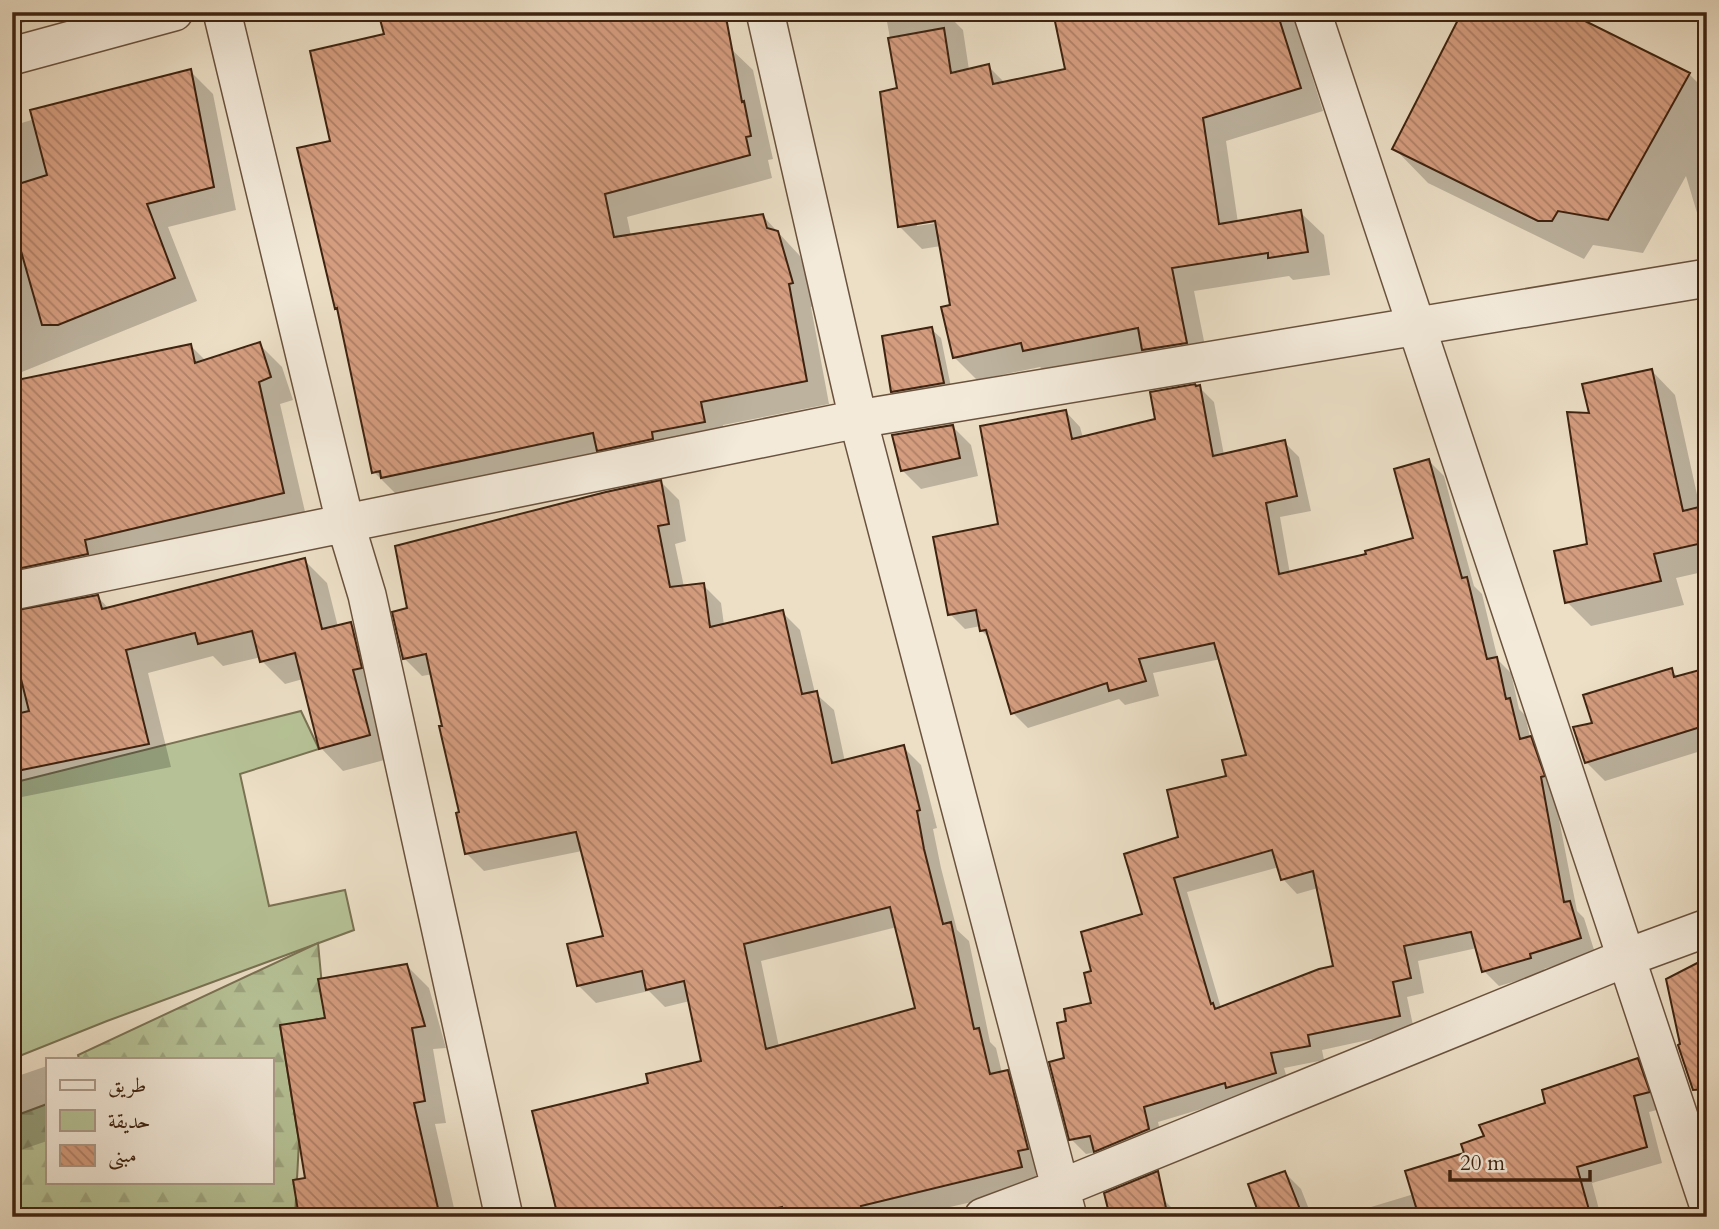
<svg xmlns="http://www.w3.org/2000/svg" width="1719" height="1229" font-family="Cardo,Amiri,serif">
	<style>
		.green { fill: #b6c296; stroke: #7a7253; stroke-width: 2 }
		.forest { fill: url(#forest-firs); stroke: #7a7253; stroke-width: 2 }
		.shadow { fill: #0003; fill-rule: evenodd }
		.building { fill: url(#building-back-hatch); stroke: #3e2310; stroke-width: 2; fill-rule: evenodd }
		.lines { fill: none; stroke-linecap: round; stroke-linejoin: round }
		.street-casing { stroke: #6a523e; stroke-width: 40 }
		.street { stroke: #f3eada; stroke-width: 37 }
	</style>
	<defs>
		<pattern id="forest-firs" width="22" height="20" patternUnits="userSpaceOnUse" patternTransform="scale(1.75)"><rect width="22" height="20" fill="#b6c296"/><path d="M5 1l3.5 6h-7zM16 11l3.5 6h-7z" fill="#9ea680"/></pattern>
		<pattern id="building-back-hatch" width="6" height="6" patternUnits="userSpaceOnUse" patternTransform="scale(1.75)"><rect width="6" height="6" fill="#d59d7f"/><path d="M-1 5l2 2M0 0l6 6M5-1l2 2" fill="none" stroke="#ae8067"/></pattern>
	</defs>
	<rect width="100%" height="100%" fill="#ecdfc6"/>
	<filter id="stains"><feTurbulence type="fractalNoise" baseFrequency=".00286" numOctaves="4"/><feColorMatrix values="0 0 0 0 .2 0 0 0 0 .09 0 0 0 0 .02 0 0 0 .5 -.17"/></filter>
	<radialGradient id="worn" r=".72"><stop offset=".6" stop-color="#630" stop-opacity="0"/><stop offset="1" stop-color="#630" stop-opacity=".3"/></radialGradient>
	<!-- green -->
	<path class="green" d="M 301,711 L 319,749 L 240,774 L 269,906 L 345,890 L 354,930 L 107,1021 L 12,1059 L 12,783 Z"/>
	<!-- forest -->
	<path class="forest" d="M 318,943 L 325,1018 L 280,1026 L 299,1141 L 295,1217 L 12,1217 L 12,1117 L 47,1104 L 47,1182 L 271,1182 L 271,1059 L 79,1059 L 78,1055 Z"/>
	<!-- shadow -->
	<path class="shadow" d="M 12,12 L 47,12 L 34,17 L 35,19 L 12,26 Z
		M 907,12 L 984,12 L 952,19 L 963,30 L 969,70 L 988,66 L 1005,83 L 1067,70 L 1055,12 L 1299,12 L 1307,36 L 1300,38 L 1323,111 L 1226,141 L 1238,223 L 1300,212 L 1324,235 L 1330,275 L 1293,280 L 1289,276 L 1194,291 L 1209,366 L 1047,374 L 1040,367 L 977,380 L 954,357 L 953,307 L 941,246 L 922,249 L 899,226 L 899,89 L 886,16 ZM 943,218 L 944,222 L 917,226 L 917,222 Z
		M 730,48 L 753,70 L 773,159 L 768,160 L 772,178 L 627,217 L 631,236 L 763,216 L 800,256 L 815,306 L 811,307 L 829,404 L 723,425 L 727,445 L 397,495 L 374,472 L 340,311 L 337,308 Z
		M 190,71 L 213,94 L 236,210 L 168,227 L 197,301 L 12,376 L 12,126 Z
		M 1689,74 L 1707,92 L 1707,137 L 1700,150 L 1707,148 L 1707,246 L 1686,176 L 1643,253 L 1593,245 L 1584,259 L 1428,183 L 1394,148 Z
		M 931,329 L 941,338 L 952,392 L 902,401 L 893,391 Z
		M 259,344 L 282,367 L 293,400 L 280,404 L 306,516 L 14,608 L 14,614 L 98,597 L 109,609 L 304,560 L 327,583 L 338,627 L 351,624 L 374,647 L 392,758 L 343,771 L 321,748 L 303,679 L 285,684 L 262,661 L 261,657 L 223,666 L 213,656 L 148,673 L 171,767 L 17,798 L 12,793 L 12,383 L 191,346 L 206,361 Z
		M 1652,371 L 1675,395 L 1700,508 L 1707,507 L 1707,571 L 1676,578 L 1684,605 L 1591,626 L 1567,602 Z
		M 1199,387 L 1214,402 L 1224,455 L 1284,442 L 1299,457 L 1311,511 L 1280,517 L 1290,574 L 1368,555 L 1415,539 L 1429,461 L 1444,476 L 1474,586 L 1482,594 L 1498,660 L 1511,673 L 1519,709 L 1525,715 L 1530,737 L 1546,753 L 1577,911 L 1584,918 L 1595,953 L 1544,969 L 1545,973 L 1499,986 L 1484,971 L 1477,948 L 1418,961 L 1424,993 L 1407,997 L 1414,1030 L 1322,1050 L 1324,1060 L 1284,1068 L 1290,1088 L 1238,1098 L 1158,1122 L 1163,1144 L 1111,1166 L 1097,1152 L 1086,1154 L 1071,1139 L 1066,1060 L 1069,1023 L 1093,1005 L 1093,972 L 1144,915 L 1180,838 L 1228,778 L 1248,756 L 1221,659 L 1153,673 L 1159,696 L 1125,705 L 1119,699 L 1028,728 L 1013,713 L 991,640 L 981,630 L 981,626 L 965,629 L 950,614 L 1066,412 L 1080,427 L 1083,438 L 1157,421 ZM 1279,867 L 1283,879 L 1297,894 L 1318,888 L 1335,968 L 1221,1008 L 1187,892 Z
		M 952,426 L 971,445 L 978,476 L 921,489 L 902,470 Z
		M 661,482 L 679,500 L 686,541 L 675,544 L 684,587 L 703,585 L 721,603 L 724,625 L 782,612 L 800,630 L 815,693 L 834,710 L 845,762 L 903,747 L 921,765 L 937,828 L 933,829 L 941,868 L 957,930 L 969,941 L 990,1042 L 996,1048 L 1002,1073 L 1007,1072 L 1025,1090 L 1045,1166 L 1035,1169 L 1038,1187 L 906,1217 L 560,1217 L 552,1194 L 534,1112 L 650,1084 L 704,1063 L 690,1001 L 665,1007 L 649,991 L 596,1003 L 578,985 L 605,938 L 582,851 L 484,871 L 466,853 L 461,813 L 433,674 L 422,676 L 404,658 L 409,609 ZM 897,927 L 917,1009 L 779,1047 L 761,961 Z
		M 1671,670 L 1679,678 L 1707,670 L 1707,749 L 1605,781 L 1586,762 L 1594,725 Z
		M 1707,960 L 1707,1096 L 1692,1081 L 1676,1031 L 1679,1030 Z
		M 407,966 L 429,988 L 446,1048 L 433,1049 L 446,1123 L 435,1124 L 456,1217 L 297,1217 L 296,1212 L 300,1211 L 307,1179 L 327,1019 Z
		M 1638,1060 L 1654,1076 L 1665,1108 L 1649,1112 L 1662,1163 L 1592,1183 L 1601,1217 L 1338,1217 L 1414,1194 L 1486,1138 L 1548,1104 Z
		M 47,1066 L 47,1141 L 12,1153 L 12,1078 Z
		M 1285,1173 L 1301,1189 L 1312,1217 L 1262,1217 Z
		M 1165,1201 L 1181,1217 L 1112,1217 L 1111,1215 Z"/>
	<!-- building -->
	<path class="building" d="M 378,12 L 725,12 L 742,102 L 744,101 L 751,136 L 746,137 L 750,155 L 605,194 L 614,237 L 763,214 L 767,228 L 778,231 L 793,283 L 789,284 L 807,381 L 701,402 L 705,422 L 652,432 L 653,439 L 597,451 L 593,433 L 381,478 L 380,471 L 372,473 L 337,308 L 335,309 L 297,148 L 330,141 L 310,51 L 384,34 Z
		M 1053,12 L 1277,12 L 1301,88 L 1203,118 L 1219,224 L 1301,210 L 1308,252 L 1268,258 L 1268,253 L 1172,268 L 1187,343 L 1142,350 L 1138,328 L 1023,351 L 1021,343 L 953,358 L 941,307 L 950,305 L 935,221 L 898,227 L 880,92 L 897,88 L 888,38 L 944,28 L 951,73 L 989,64 L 993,84 L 1065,69 Z
		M 1462,12 L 1567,12 L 1690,73 L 1608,220 L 1558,211 L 1552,221 L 1538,221 L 1392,149 Z
		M 191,69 L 214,187 L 147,204 L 175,278 L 58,325 L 42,325 L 19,244 L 12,246 L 12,186 L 47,175 L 30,110 Z
		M 932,327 L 944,383 L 891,392 L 882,336 Z
		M 260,342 L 271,377 L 259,382 L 284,493 L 85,540 L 88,554 L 12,570 L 12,381 L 191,344 L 195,363 Z
		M 1652,369 L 1683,511 L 1707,505 L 1707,542 L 1654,554 L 1661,581 L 1565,603 L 1554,551 L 1587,544 L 1567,412 L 1589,413 L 1582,384 Z
		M 1195,384 L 1196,386 L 1200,385 L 1213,456 L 1285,440 L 1297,496 L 1266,503 L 1279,574 L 1366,554 L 1365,551 L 1413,538 L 1394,469 L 1429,459 L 1462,578 L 1467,577 L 1487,659 L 1497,657 L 1506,699 L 1510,698 L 1520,739 L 1531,736 L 1545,776 L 1541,777 L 1564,902 L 1570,901 L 1581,938 L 1530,954 L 1531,958 L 1482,972 L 1471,932 L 1404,946 L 1411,978 L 1393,982 L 1400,1016 L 1308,1035 L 1310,1046 L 1271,1053 L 1276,1073 L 1226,1088 L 1225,1083 L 1144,1107 L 1149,1129 L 1094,1152 L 1090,1136 L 1069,1140 L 1049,1062 L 1064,1058 L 1057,1023 L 1066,1021 L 1064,1009 L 1091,1003 L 1084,973 L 1091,971 L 1081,932 L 1142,914 L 1124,854 L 1178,837 L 1167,790 L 1226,776 L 1222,760 L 1246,755 L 1214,643 L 1139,659 L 1146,681 L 1109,691 L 1107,683 L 1011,714 L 986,630 L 980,631 L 976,610 L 948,615 L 933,537 L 998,524 L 980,426 L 1066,410 L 1072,439 L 1155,419 L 1150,392 ZM 1272,850 L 1281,880 L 1313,871 L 1333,966 L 1319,969 L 1215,1009 L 1213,1003 L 1211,1004 L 1174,878 Z
		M 953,425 L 960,458 L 901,471 L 892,435 Z
		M 661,480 L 669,524 L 658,526 L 670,587 L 704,583 L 710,627 L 783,610 L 802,694 L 817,691 L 832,763 L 904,745 L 920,810 L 917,811 L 924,849 L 943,924 L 951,922 L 974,1029 L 979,1028 L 990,1074 L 1008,1070 L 1028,1149 L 1018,1151 L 1022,1167 L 861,1206 L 863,1217 L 784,1217 L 782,1207 L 741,1217 L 558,1217 L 532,1111 L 648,1083 L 646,1074 L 701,1061 L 684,981 L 646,990 L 642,971 L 577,986 L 567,944 L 603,936 L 576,832 L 465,854 L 456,813 L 459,812 L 439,726 L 442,726 L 426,654 L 403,659 L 392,612 L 407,608 L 395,546 L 606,492 ZM 890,907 L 915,1008 L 766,1049 L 744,944 Z
		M 305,558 L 322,629 L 351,622 L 362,668 L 353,670 L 370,735 L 319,749 L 295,653 L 260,662 L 252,631 L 198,644 L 195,633 L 126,650 L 149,744 L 12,772 L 12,715 L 29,711 L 12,643 L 12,611 L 98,595 L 102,609 Z
		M 1672,668 L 1674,677 L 1707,668 L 1707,725 L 1585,763 L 1573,727 L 1592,723 L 1583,695 Z
		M 1707,958 L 1707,1089 L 1693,1090 L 1678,1045 L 1680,1044 L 1666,979 Z
		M 407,964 L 425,1026 L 412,1028 L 425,1101 L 414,1103 L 440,1217 L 299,1217 L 293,1180 L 305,1178 L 280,1025 L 325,1018 L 318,979 Z
		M 1638,1058 L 1650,1092 L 1634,1096 L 1647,1147 L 1577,1167 L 1591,1217 L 1419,1217 L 1405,1171 L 1464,1153 L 1461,1144 L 1484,1136 L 1479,1125 L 1545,1103 L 1542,1090 Z
		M 1158,1171 L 1166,1208 L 1152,1211 L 1153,1217 L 1110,1217 L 1104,1193 Z
		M 1285,1171 L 1303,1217 L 1260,1217 L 1248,1184 Z"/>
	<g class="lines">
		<!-- street casing -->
		<g class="street-casing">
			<path id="street" d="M 222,12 L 345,522 L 367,595 L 504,1217
				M 765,12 L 858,419 L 1068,1217
				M 1312,12 C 1441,409 1579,804 1707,1201
				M 12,56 L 174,12
				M 12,591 L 858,419 L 1707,278
				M 983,1217 L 1061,1188 L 1628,957 L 1707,928"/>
		</g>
		<!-- street -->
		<use href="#street" class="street"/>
	</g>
	<!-- margin -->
	<rect width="1719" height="1229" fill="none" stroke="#ecdfc6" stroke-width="42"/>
	<rect x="14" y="14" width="1691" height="1201" fill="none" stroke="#3e2310" stroke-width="3.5"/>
	<rect x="21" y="21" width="1677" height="1187" fill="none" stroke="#3e2310" stroke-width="2"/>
	<!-- legend -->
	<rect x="46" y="1058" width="228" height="126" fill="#f3eada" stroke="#ab9a89" stroke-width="2"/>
	<rect x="60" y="1080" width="35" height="10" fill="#f3eada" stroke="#ab9a89" stroke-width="2"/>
	<text x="108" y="1092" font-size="21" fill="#3e2310">طريق</text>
	<rect x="60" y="1110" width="35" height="21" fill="#b6c296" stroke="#ab9a89" stroke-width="2"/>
	<text x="108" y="1128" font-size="21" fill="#3e2310">حديقة</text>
	<rect x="60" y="1145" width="35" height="21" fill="url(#building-back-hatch)" stroke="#ab9a89" stroke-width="2"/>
	<text x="108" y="1162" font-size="21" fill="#3e2310">مبنى</text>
	<!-- scale -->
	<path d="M1450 1170v10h140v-10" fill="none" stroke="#3e2310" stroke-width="3.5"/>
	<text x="1460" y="1170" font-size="21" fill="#3e2310" stroke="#f3eada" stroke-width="5" paint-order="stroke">20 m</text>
	<rect width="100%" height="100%" filter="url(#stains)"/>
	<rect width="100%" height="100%" fill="url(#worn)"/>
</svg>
